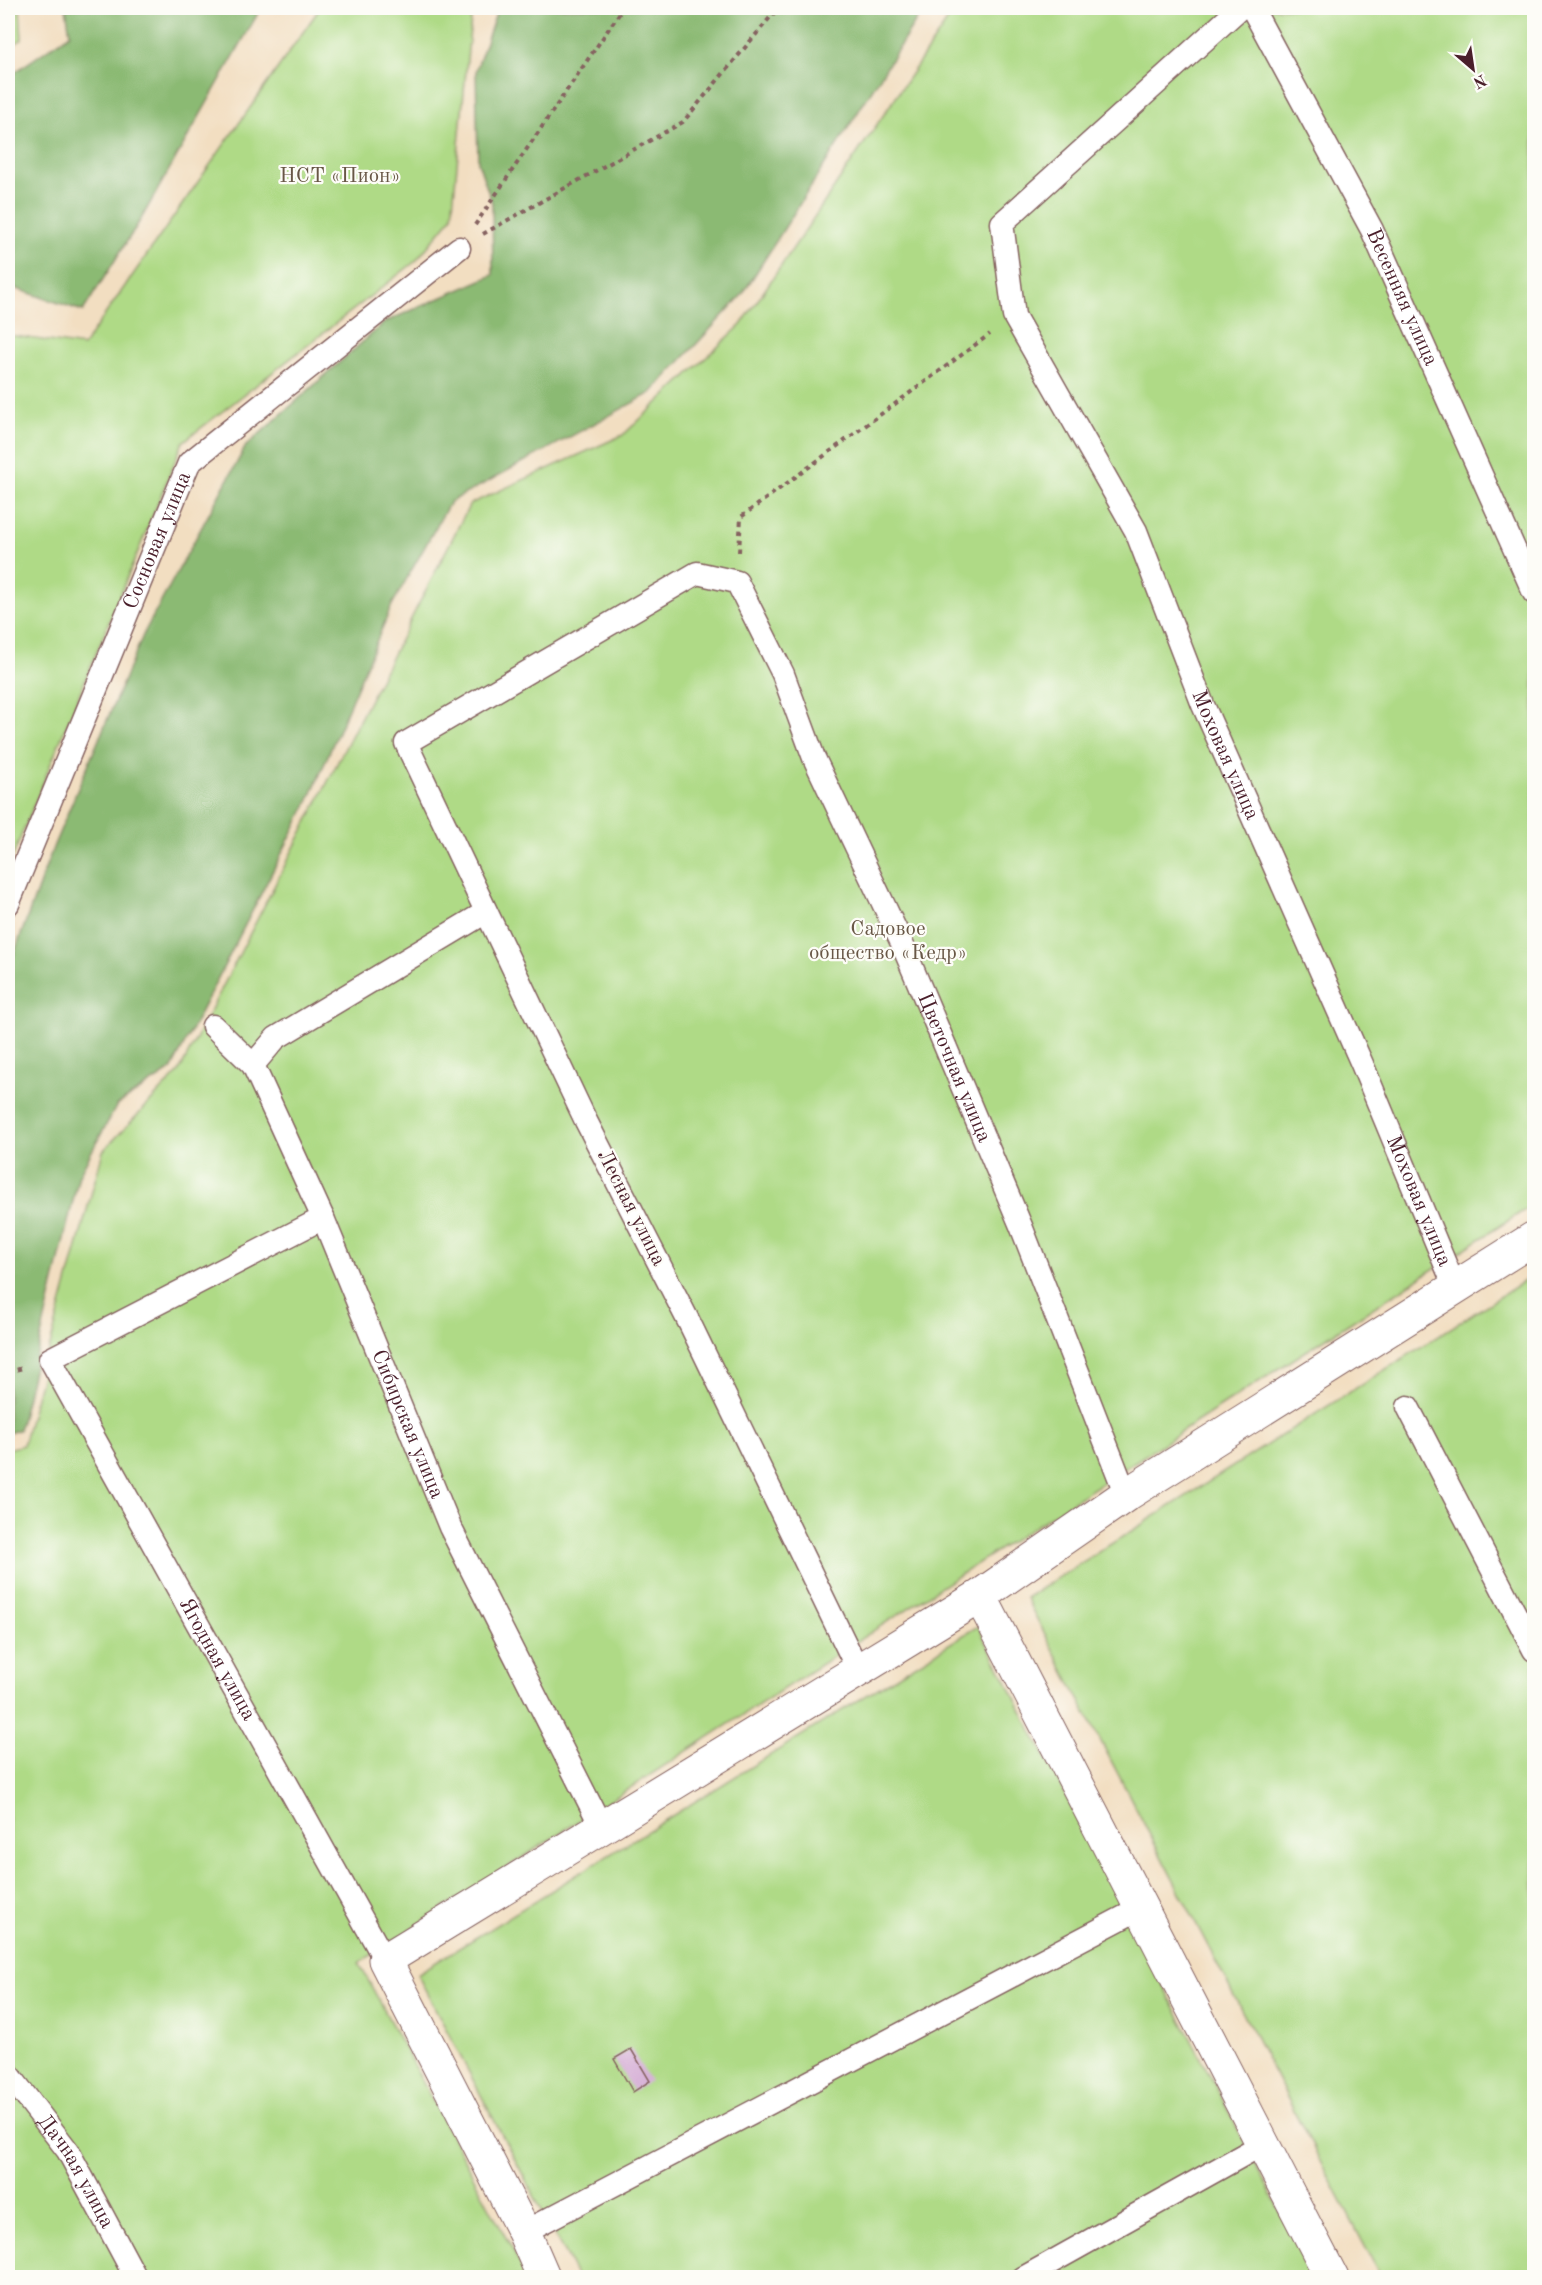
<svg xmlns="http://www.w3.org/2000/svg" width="1542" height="2285" font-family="'Old Standard TT',serif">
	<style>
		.green { fill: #afda86; stroke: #7c7c58; stroke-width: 1.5 }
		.forest { fill: #8bba73; stroke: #6a6c4f; stroke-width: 1.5 }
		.building { fill: #d5aed6 }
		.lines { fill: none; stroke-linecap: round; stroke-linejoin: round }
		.lane-casing { stroke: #856260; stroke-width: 25 }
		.street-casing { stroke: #856260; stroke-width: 35 }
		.path { stroke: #856260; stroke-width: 4; stroke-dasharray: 4.5 4.5; stroke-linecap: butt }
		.lane { stroke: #fff; stroke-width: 22 }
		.street { stroke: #fff; stroke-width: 33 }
		.labels { text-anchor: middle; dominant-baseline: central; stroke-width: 4.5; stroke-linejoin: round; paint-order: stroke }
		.park-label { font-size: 21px; fill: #685746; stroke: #fdfcf7 }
		.street-label { font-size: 21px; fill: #4a1f2b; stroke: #fdfcf7 }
	</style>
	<rect width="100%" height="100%" fill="#fdfcf7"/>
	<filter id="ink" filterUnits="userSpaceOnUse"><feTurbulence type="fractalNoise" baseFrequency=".0167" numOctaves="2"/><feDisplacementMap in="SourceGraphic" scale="12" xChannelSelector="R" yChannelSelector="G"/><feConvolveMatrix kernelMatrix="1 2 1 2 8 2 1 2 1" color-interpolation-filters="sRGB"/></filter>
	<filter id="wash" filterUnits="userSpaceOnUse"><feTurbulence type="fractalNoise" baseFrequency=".008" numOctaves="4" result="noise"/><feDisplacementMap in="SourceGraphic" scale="24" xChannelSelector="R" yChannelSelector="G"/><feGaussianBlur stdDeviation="1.35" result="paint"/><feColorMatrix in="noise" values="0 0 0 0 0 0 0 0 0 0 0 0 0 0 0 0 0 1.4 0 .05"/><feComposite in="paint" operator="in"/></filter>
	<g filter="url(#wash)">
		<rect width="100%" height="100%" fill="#f2dec1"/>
		<!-- green -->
		<path class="green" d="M 8,8 L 20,8 L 22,39 L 8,49 Z
			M 320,8 L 472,8 L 452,217 L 416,261 L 183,442 L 8,868 L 8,335 L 83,346 Z
			M 956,8 L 1534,8 L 1534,1204 L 359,1963 L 527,2277 L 8,2277 L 8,2055 L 10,2054 L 8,2047 L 8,1449 L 23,1445 L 103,1151 L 179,1072 L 470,504 L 623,435 L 741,325 Z
			M 1534,1275 L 1534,2277 L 1381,2277 L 1026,1598 Z
			M 978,1626 L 1314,2277 L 577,2277 L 417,1974 Z"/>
		<!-- forest -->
		<path class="forest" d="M 66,8 L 261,8 L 141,219 L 83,311 L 8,286 L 8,77 L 70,34 Z
			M 498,8 L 924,8 L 742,295 L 651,393 L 450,502 L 392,605 L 309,800 L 171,1070 L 117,1105 L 79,1175 L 19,1430 L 8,1433 L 8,970 L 54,845 L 144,633 L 246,446 L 385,322 L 493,275 L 492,203 L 478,162 L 476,70 Z"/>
		<g id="blocks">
			<!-- building -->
			<path class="building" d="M 631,2049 L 650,2081 L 633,2092 L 614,2059 Z"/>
		</g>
	</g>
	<g filter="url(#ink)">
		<use href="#blocks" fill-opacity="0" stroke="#856260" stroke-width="1.5"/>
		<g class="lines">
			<!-- lane casing -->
			<g class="lane-casing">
				<g id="lane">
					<path id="s1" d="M 1240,8 L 1002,223 L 1014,316 L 1136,531 L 1203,705 L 1362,1064 L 1456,1290"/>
					<path id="s2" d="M 1252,8 L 1372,230 L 1534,593"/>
					<path id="s3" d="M 8,904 L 189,463 L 459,248"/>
					<path id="s4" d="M 213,1026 L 253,1065 L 323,1218 L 450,1527 L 601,1826"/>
					<path d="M 253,1065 L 276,1038 L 486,912"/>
					<path id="s5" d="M 323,1218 L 50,1359 L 385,1960"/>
					<path d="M 1408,1407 L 1534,1650"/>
					<path id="s6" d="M 859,1672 L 691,1326 L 586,1121 L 406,743 L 697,573 L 737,582 L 783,674 L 814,758 L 900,939 L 1021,1226 L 1126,1495"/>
					<path id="s7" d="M 8,2073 L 68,2151 L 136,2278"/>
					<path d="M 524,2232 L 1141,1908"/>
					<path d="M 1023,2278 L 1263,2144"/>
				</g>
			</g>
			<!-- street casing -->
			<g class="street-casing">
				<path id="street" d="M 980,1596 L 1332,2278
					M 544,2278 L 524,2232 L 385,1960 L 980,1596 L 1126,1495 L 1534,1238"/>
			</g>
			<!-- path -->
			<path class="path" d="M 475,225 L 623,8
				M 483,234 L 683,122 L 778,8
				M 739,552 L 741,517 L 990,334
				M 8,1372 L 23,1368"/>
			<!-- lane -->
			<use href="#lane" class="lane"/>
			<!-- street -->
			<use href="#street" class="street"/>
		</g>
	</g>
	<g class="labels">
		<!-- park labels -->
		<g class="park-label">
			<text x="340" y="176">НСТ «Пион»</text>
			<text x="888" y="929">Садовое<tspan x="888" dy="24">общество «Кедр»</tspan></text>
		</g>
		<!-- street labels -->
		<g class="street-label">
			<text stroke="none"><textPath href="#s2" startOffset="326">Весенняя улица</textPath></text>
			<text stroke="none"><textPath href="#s3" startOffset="393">Сосновая улица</textPath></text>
			<text stroke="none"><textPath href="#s1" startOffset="903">Моховая улица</textPath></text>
			<text stroke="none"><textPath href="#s6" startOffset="1944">Цветочная улица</textPath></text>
			<text stroke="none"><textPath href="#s1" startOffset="1389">Моховая улица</textPath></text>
			<text transform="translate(631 1208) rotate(63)">Лесная улица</text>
			<text stroke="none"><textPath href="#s4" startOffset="447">Сибирская улица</textPath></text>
			<text stroke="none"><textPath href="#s5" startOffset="651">Ягодная улица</textPath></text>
			<text stroke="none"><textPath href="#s7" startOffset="120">Дачная улица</textPath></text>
		</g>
	</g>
	<!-- margin -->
	<rect width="1542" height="2285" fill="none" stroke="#fdfcf7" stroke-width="30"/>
	<!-- north arrow -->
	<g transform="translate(1473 69) rotate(151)" stroke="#fdfcf7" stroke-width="4.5" paint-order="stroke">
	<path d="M0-4.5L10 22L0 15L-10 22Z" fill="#4a1f2b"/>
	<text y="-9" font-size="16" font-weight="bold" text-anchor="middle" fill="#4a1f2b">N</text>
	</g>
</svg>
